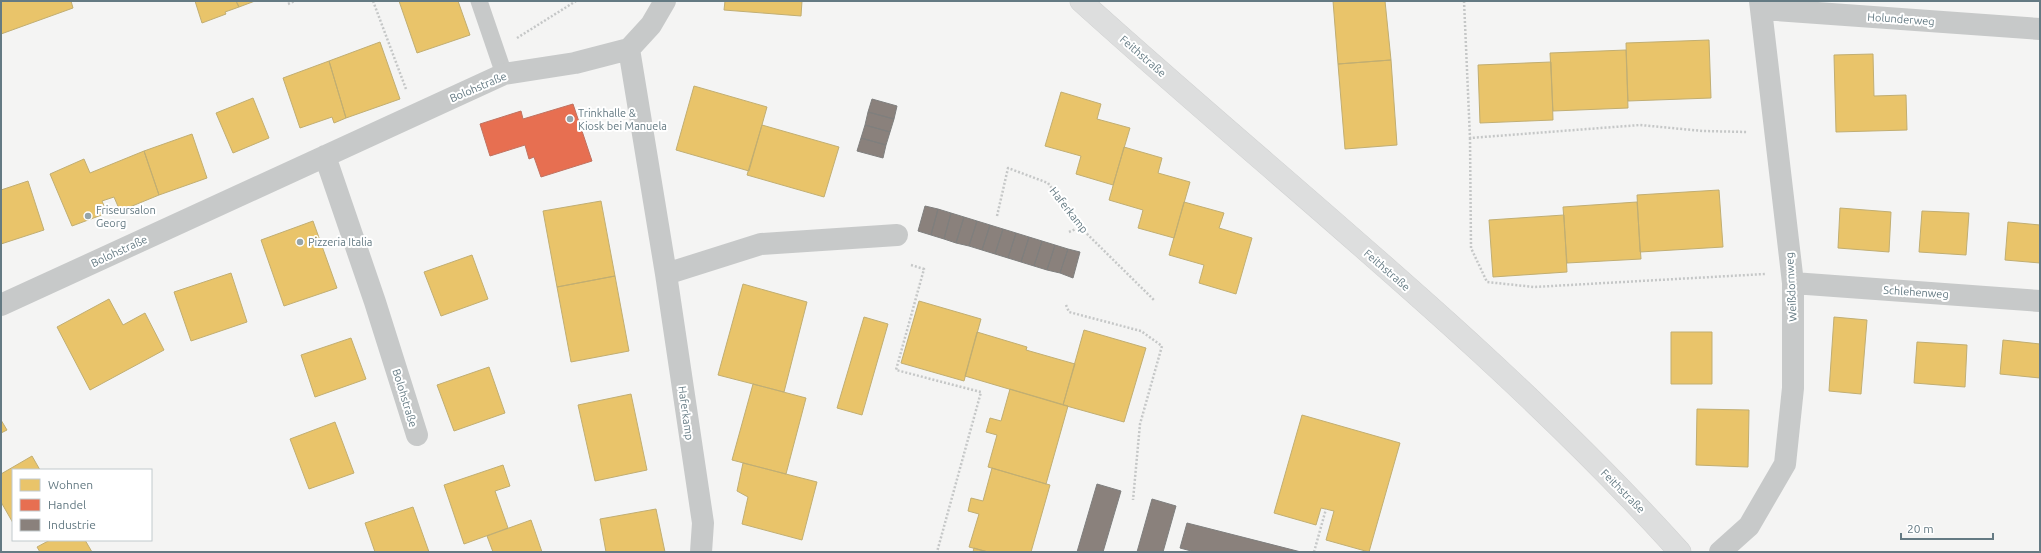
<svg xmlns="http://www.w3.org/2000/svg" width="2041" height="553" font-family="Ubuntu,sans-serif">
	<style>
		.homes { fill: #e9c46a; stroke: #c1ae72 }
		.shops { fill: #e76f51; stroke: #c07260 }
		.industry { fill: #8a817c; stroke: #7f7f7e }
		.lines { fill: none; stroke-linecap: round; stroke-linejoin: round }
		.secondary-casing { stroke: #d0d1d1; stroke-width: 23 }
		.path { stroke: #c5c7c7; stroke-width: 2.5; stroke-dasharray: 2 2; stroke-linecap: butt }
		.lane { stroke: #c7c9c9; stroke-width: 17 }
		.street { stroke: #c7c9c9; stroke-width: 22 }
		.secondary { stroke: #dddede; stroke-width: 22 }
		.poi-dot { fill: #96a5aa; stroke: #fff; stroke-width: 1.5 }
		.labels { text-anchor: middle; dominant-baseline: central; stroke-width: 4; stroke-linejoin: round; paint-order: stroke }
		.street-label { font-size: 11px; fill: #647a83; stroke: #fff }
		.poi-label { font-size: 11px; fill: #647a83; stroke: #fff; text-anchor: start }
	</style>
	<rect width="100%" height="100%" fill="#f4f4f3"/>
	<!-- homes -->
	<path class="homes" d="M 1,1 L 71,1 L 73,8 L 1,34 Z
		M 195,1 L 236,1 L 239,7 L 225,12 L 226,14 L 202,23 Z
		M 236,1 L 255,1 L 239,7 Z
		M 399,1 L 458,1 L 470,35 L 417,53 Z
		M 725,1 L 802,1 L 801,16 L 724,10 Z
		M 1333,1 L 1385,1 L 1391,60 L 1338,64 Z
		M 1709,40 L 1711,98 L 1628,101 L 1626,43 Z
		M 380,42 L 400,99 L 346,118 L 329,61 Z
		M 1626,50 L 1628,108 L 1553,111 L 1550,53 Z
		M 1873,54 L 1874,96 L 1906,95 L 1907,130 L 1836,132 L 1834,55 Z
		M 1391,60 L 1397,145 L 1345,149 L 1338,64 Z
		M 329,61 L 346,118 L 334,123 L 332,117 L 300,128 L 283,78 Z
		M 1551,62 L 1553,120 L 1480,123 L 1478,65 Z
		M 694,86 L 767,107 L 749,171 L 676,150 Z
		M 1061,92 L 1101,104 L 1097,119 L 1130,128 L 1113,185 L 1076,174 L 1081,156 L 1045,146 Z
		M 253,98 L 269,138 L 233,153 L 216,113 Z
		M 762,125 L 839,147 L 824,197 L 747,175 Z
		M 192,134 L 207,178 L 159,195 L 144,151 Z
		M 1124,147 L 1162,158 L 1158,173 L 1190,182 L 1174,238 L 1138,228 L 1143,210 L 1109,200 Z
		M 144,151 L 159,195 L 120,211 L 114,197 L 102,201 L 107,213 L 72,226 L 50,174 L 84,159 L 90,173 Z
		M 28,181 L 44,230 L 1,244 L 1,190 Z
		M 1719,190 L 1723,247 L 1640,252 L 1637,195 Z
		M 601,201 L 615,276 L 557,287 L 543,211 Z
		M 1184,202 L 1224,213 L 1219,228 L 1252,238 L 1236,294 L 1199,283 L 1204,265 L 1169,255 Z
		M 1637,202 L 1641,259 L 1567,263 L 1563,207 Z
		M 1840,208 L 1891,212 L 1889,252 L 1838,248 Z
		M 1922,211 L 1969,213 L 1966,255 L 1919,252 Z
		M 1564,215 L 1567,272 L 1493,277 L 1489,220 Z
		M 313,221 L 337,288 L 284,306 L 261,240 Z
		M 2008,222 L 2040,225 L 2040,263 L 2005,260 Z
		M 472,255 L 488,299 L 441,316 L 424,272 Z
		M 231,273 L 247,322 L 191,341 L 174,292 Z
		M 615,276 L 629,351 L 571,362 L 557,287 Z
		M 743,284 L 807,302 L 784,392 L 718,375 Z
		M 109,299 L 123,325 L 145,313 L 164,350 L 90,390 L 57,327 Z
		M 919,301 L 981,319 L 964,381 L 901,363 Z
		M 864,317 L 888,324 L 862,415 L 837,408 Z
		M 1834,317 L 1867,320 L 1861,394 L 1829,391 Z
		M 1084,330 L 1146,348 L 1124,422 L 1063,405 Z
		M 977,332 L 1027,347 L 1026,350 L 1075,364 L 1063,405 L 965,376 Z
		M 1671,332 L 1712,332 L 1712,384 L 1671,384 Z
		M 351,338 L 366,379 L 315,397 L 301,355 Z
		M 2003,340 L 2040,344 L 2040,378 L 2000,374 Z
		M 1917,342 L 1967,345 L 1965,387 L 1914,383 Z
		M 489,367 L 505,413 L 454,431 L 437,385 Z
		M 753,384 L 806,398 L 786,474 L 732,460 Z
		M 1010,389 L 1068,406 L 1046,484 L 988,467 L 997,435 L 986,432 L 990,418 L 1001,421 Z
		M 631,394 L 647,470 L 595,481 L 578,405 Z
		M 1697,409 L 1749,410 L 1748,467 L 1696,465 Z
		M 1302,415 L 1400,443 L 1369,552 L 1326,540 L 1334,511 L 1321,508 L 1316,525 L 1274,513 Z
		M 1,420 L 7,430 L 1,433 Z
		M 335,422 L 354,473 L 309,489 L 290,439 Z
		M 32,456 L 40,470 L 13,470 L 13,523 L 1,502 L 1,474 Z
		M 743,463 L 817,482 L 802,540 L 742,524 L 748,497 L 737,491 Z
		M 503,465 L 510,486 L 495,491 L 508,528 L 464,544 L 444,485 Z
		M 992,468 L 1050,485 L 1031,552 L 988,552 L 969,547 L 979,514 L 968,511 L 971,498 L 983,501 Z
		M 413,507 L 429,552 L 375,552 L 365,523 Z
		M 656,509 L 665,552 L 606,552 L 600,519 Z
		M 531,520 L 542,552 L 493,552 L 487,536 Z
		M 50,540 L 85,540 L 92,552 L 40,552 L 37,547 Z
		M 974,548 L 988,552 L 973,552 Z"/>
	<!-- shops -->
	<path class="shops" d="M 573,104 L 592,161 L 541,177 L 534,157 L 529,159 L 525,145 L 490,156 L 480,124 L 521,111 L 523,119 Z"/>
	<!-- industry -->
	<path class="industry" d="M 872,99 L 897,106 L 894,119 L 868,112 Z
		M 868,112 L 894,119 L 890,132 L 865,125 Z
		M 865,125 L 890,132 L 886,145 L 861,138 Z
		M 861,138 L 886,145 L 883,158 L 857,151 Z
		M 925,206 L 938,209 L 931,235 L 918,231 Z
		M 938,209 L 951,213 L 944,239 L 931,235 Z
		M 951,213 L 964,217 L 956,243 L 944,239 Z
		M 964,217 L 977,221 L 969,246 L 956,243 Z
		M 977,221 L 990,225 L 982,250 L 969,246 Z
		M 990,225 L 1003,229 L 995,254 L 982,250 Z
		M 1003,229 L 1016,233 L 1008,258 L 995,254 Z
		M 1016,233 L 1029,237 L 1021,262 L 1008,258 Z
		M 1029,237 L 1042,241 L 1034,266 L 1021,262 Z
		M 1042,241 L 1055,245 L 1047,270 L 1034,266 Z
		M 1055,245 L 1068,249 L 1060,273 L 1047,270 Z
		M 1068,249 L 1080,252 L 1073,278 L 1060,273 Z
		M 1097,484 L 1121,491 L 1103,552 L 1077,552 Z
		M 1152,499 L 1176,506 L 1163,552 L 1137,552 Z
		M 1187,523 L 1301,552 L 1195,552 L 1180,548 Z"/>
	<g class="lines">
		<!-- secondary casing -->
		<g class="secondary-casing">
			<path id="secondary" d="M 1081,1 C 1282,183 1498,350 1680,552"/>
		</g>
		<!-- path -->
		<path class="path" d="M 373,1 L 406,89
			M 1464,1 L 1470,138 L 1640,125 L 1703,131 L 1747,132
			M 288,4 L 295,1
			M 517,38 L 576,1
			M 1470,138 L 1471,248 L 1487,282 L 1534,287 L 1765,274
			M 997,216 L 1008,168 L 1048,183 L 1080,227 L 1155,301
			M 1069,232 L 1080,227
			M 911,265 L 924,269 L 896,370 L 981,392 L 937,552
			M 1066,305 L 1069,312 L 1141,331 L 1162,346 L 1140,424 L 1133,500
			M 1314,552 L 1326,509"/>
		<!-- lane -->
		<path class="lane" d="M 479,1 L 504,74"/>
		<!-- street -->
		<path class="street" d="M 1762,9 L 2040,29
			M 629,49 L 666,274 L 703,523 L 701,552
			M 325,156 L 375,302 L 417,435
			M 666,274 L 761,244 L 897,235
			M 1793,283 L 2040,301
			M 1,305 L 504,74 L 575,63 L 629,49 L 651,25 L 665,1
			M 1720,552 L 1749,526 L 1785,464 L 1793,388 L 1793,283 L 1760,1"/>
		<!-- secondary -->
		<use href="#secondary" class="secondary"/>
	</g>
	<!-- markers -->
	<g class="poi-dot">
		<circle cx="570" cy="119" r="4"/>
		<circle cx="88" cy="216" r="4"/>
		<circle cx="300" cy="242" r="4"/>
	</g>
	<g class="labels">
		<!-- street labels -->
		<g class="street-label">
			<text transform="translate(1901 19) rotate(4)">Holunderweg</text>
			<text transform="translate(1143 56) rotate(41)">Feithstraße</text>
			<text transform="translate(478 87) rotate(-23)">Bolohstraße</text>
			<text transform="translate(1069 210) rotate(52)">Haferkamp</text>
			<text transform="translate(119 251) rotate(-25)">Bolohstraße</text>
			<text transform="translate(1387 270) rotate(41)">Feithstraße</text>
			<text transform="translate(1791 287) rotate(-93)">Weißdornweg</text>
			<text transform="translate(1916 292) rotate(4)">Schlehenweg</text>
			<text transform="translate(405 398) rotate(73)">Bolohstraße</text>
			<text transform="translate(686 413) rotate(82)">Haferkamp</text>
			<text transform="translate(1623 491) rotate(45)">Feithstraße</text>
		</g>
		<!-- poi labels -->
		<g class="poi-label">
			<text x="578" y="113">Trinkhalle &amp;<tspan x="578" dy="13">Kiosk bei Manuela</tspan></text>
			<text x="96" y="210">Friseursalon<tspan x="96" dy="13">Georg</tspan></text>
			<text x="308" y="242">Pizzeria Italia</text>
		</g>
	</g>
	<!-- border -->
	<rect width="2041" height="553" fill="none" stroke="#647a83" stroke-width="4"/>
	<!-- legend -->
	<rect x="12" y="469" width="140" height="72" fill="#ffffff" stroke="#c1cacd"/>
	<rect x="20" y="479" width="20" height="12" fill="#e9c46a" stroke="#c1cacd"/>
	<text x="48" y="489" font-size="12" fill="#647a83">Wohnen</text>
	<rect x="20" y="499" width="20" height="12" fill="#e76f51" stroke="#c1cacd"/>
	<text x="48" y="509" font-size="12" fill="#647a83">Handel</text>
	<rect x="20" y="519" width="20" height="12" fill="#8a817c" stroke="#c1cacd"/>
	<text x="48" y="529" font-size="12" fill="#647a83">Industrie</text>
	<!-- scale -->
	<path d="M1901 533v6h92v-6" fill="none" stroke="#647a83" stroke-width="2"/>
	<text x="1907" y="533" font-size="12" fill="#647a83" stroke="#ffffff" stroke-width="3" paint-order="stroke">20 m</text>
</svg>
